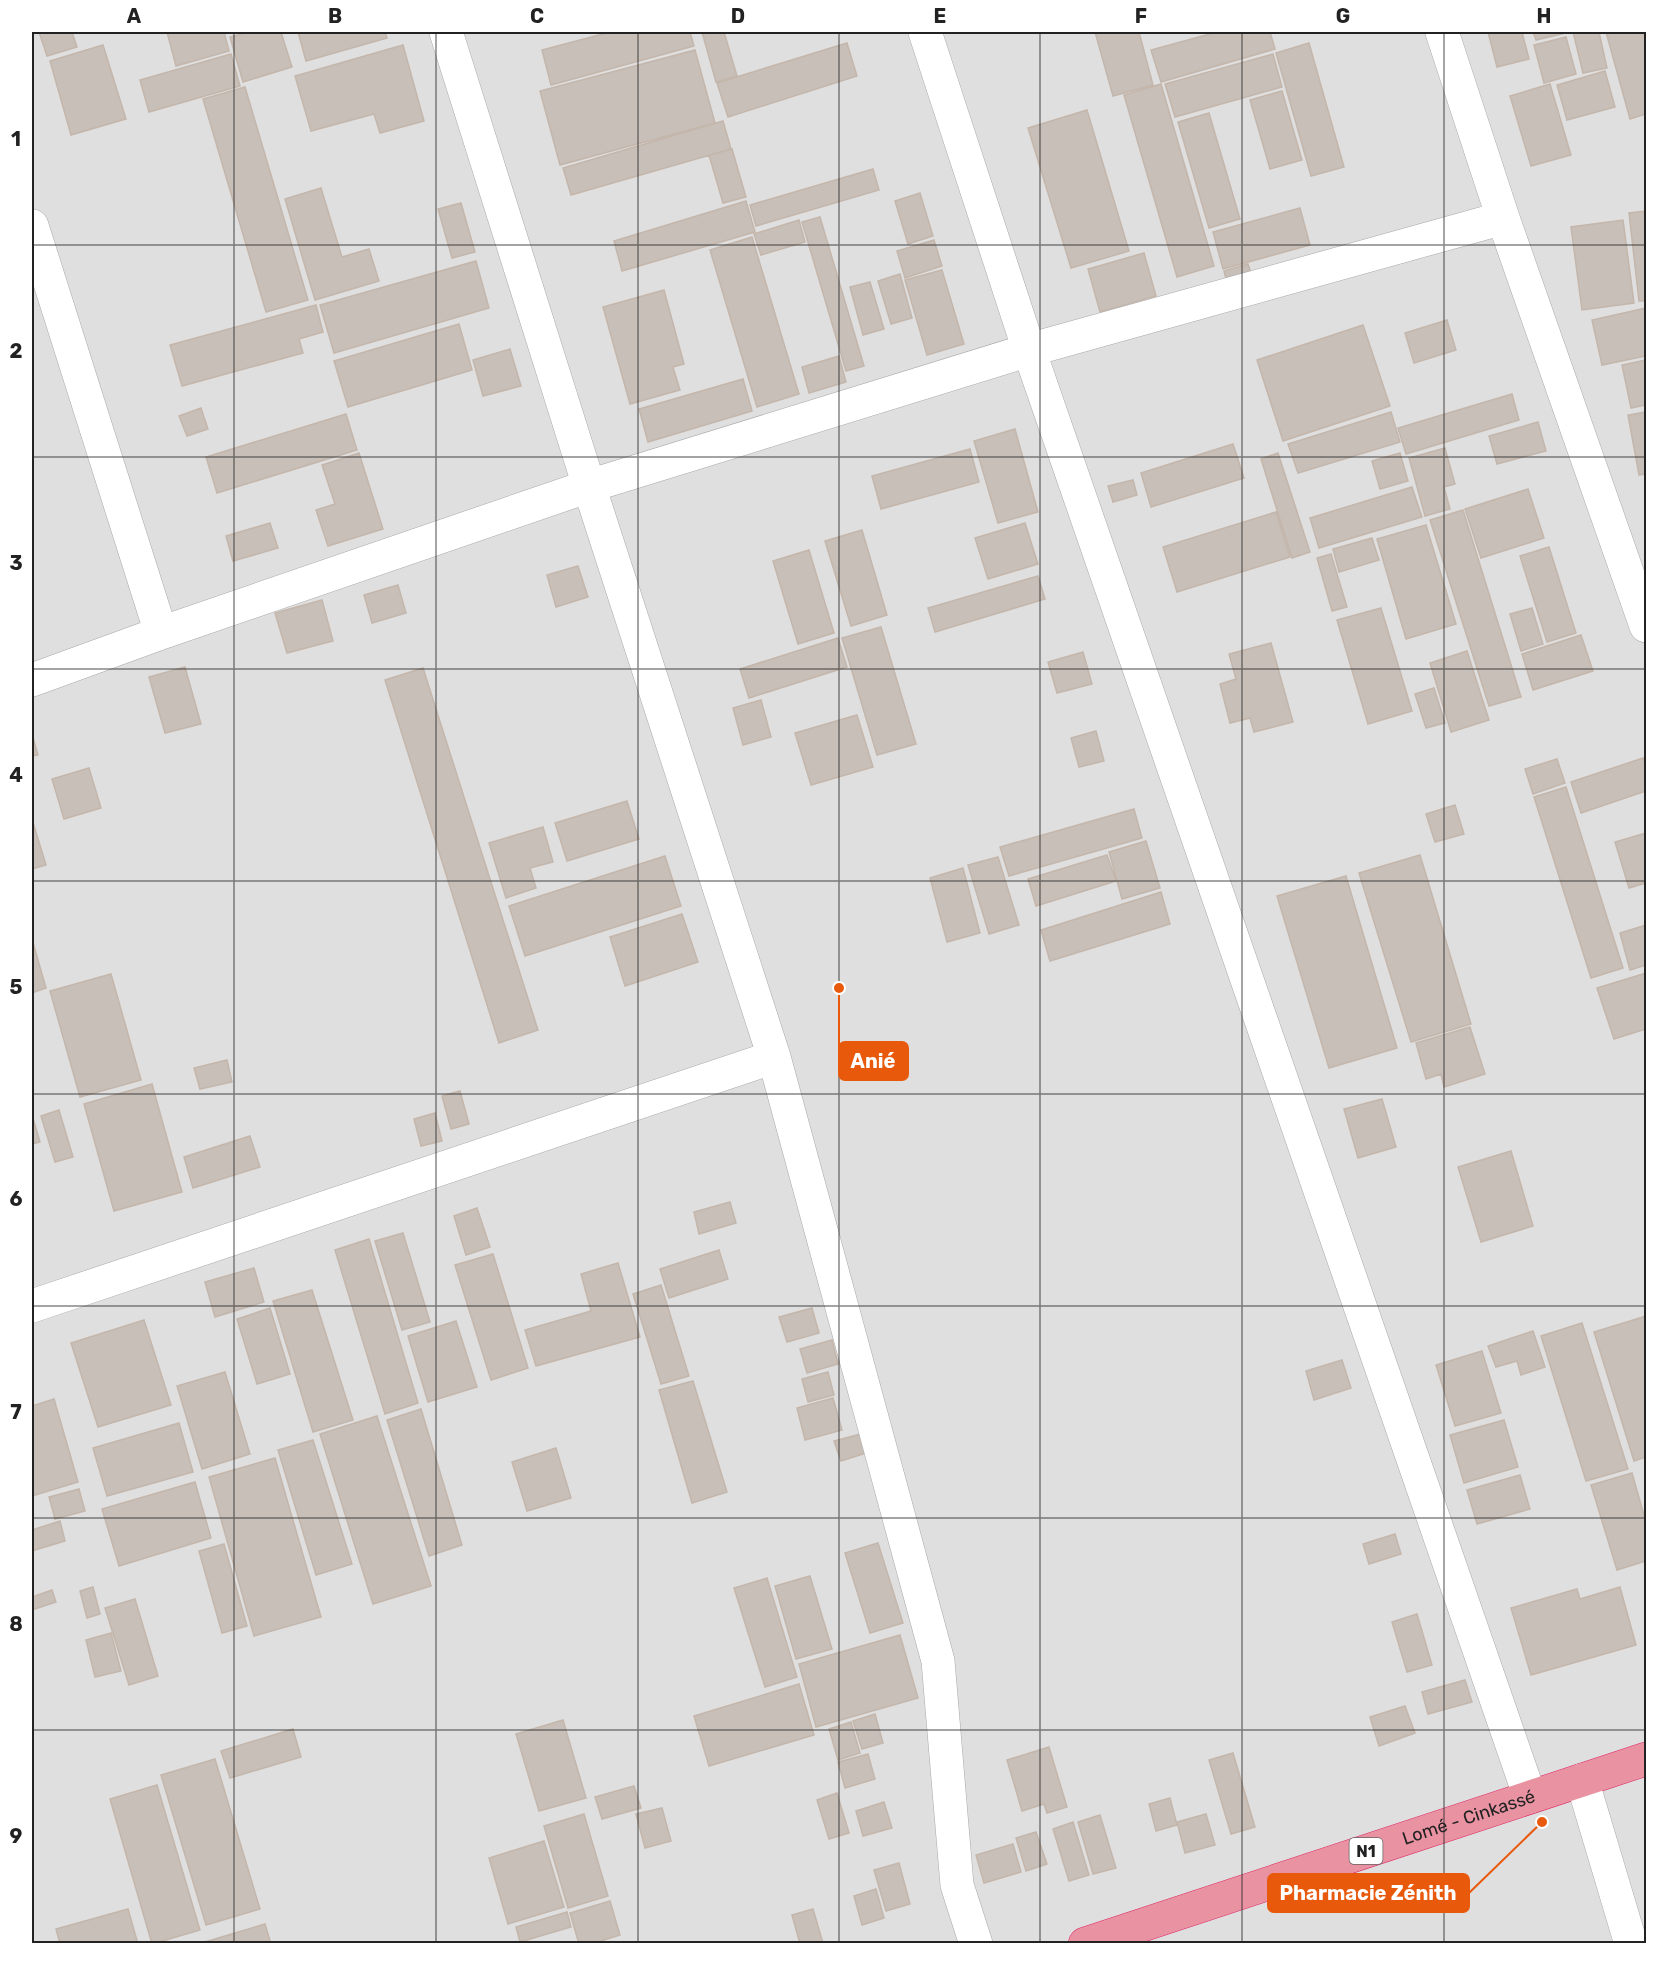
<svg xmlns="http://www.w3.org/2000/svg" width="1678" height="1975" font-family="Rubik,sans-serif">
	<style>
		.residential { fill: #e0dfdf }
		.building { fill: #c7bfb8; stroke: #c4b6ab; stroke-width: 1.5 }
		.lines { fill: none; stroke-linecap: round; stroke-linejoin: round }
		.street-casing { stroke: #a9a9a9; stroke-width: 34 }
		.highway-casing { stroke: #dc2a67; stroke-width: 34 }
		.street { stroke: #fff; stroke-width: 33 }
		.highway { stroke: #e892a2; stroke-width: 33 }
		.grid { fill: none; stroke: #222; stroke-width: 1.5; stroke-opacity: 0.55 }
		.labels { text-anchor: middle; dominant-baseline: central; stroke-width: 5; stroke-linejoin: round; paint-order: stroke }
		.shield { fill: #fff; stroke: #646464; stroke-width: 1.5 }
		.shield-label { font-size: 16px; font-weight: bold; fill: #222 }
		.street-label { font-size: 18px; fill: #222; stroke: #fff }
		.leader { fill: none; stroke: #e8590c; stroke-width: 2 }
		.callout-dot { fill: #e8590c; stroke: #fff; stroke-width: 2 }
		.callout { fill: #e8590c; stroke: #e8590c; stroke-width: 2 }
		.callout-label { font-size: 20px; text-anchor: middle; font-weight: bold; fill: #fff }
		.neatline { fill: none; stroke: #222; stroke-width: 2 }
		.grid-label { font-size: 20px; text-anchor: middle; font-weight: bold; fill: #222 }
	</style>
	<rect width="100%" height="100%" fill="#f2efe9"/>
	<!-- residential -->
	<path class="residential" d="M 32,32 L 1646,32 L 1646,1943 L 32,1943 Z"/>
	<!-- building -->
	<path class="building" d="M 39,32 L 72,32 L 77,47 L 47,56 Z
		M 167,32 L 224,32 L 229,51 L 176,66 Z
		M 249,32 L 281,32 L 292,67 L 243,82 L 230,37 Z
		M 298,32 L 385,32 L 387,38 L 306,61 Z
		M 610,32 L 690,32 L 694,46 L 551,85 L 542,50 Z
		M 702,32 L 724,32 L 737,76 L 716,82 Z
		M 1095,32 L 1139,32 L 1153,85 L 1113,96 Z
		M 1217,32 L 1270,32 L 1275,49 L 1161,82 L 1151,50 Z
		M 1488,32 L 1522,32 L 1529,59 L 1497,67 Z
		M 1533,32 L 1570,32 L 1536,40 Z
		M 1573,32 L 1599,32 L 1607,68 L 1583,73 Z
		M 1606,32 L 1646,32 L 1646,114 L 1630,119 Z
		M 1566,37 L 1576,74 L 1544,83 L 1534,45 Z
		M 847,43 L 857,76 L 728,117 L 717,83 Z
		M 1309,43 L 1344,167 L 1311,176 L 1276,53 Z
		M 103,45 L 126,119 L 71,135 L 50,61 Z
		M 403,45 L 424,121 L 380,133 L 374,114 L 311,131 L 295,76 Z
		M 695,50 L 715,123 L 560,165 L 540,91 Z
		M 231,54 L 240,86 L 149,112 L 140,80 Z
		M 1273,54 L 1282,87 L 1175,117 L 1165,84 Z
		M 1605,71 L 1615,107 L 1567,120 L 1557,85 Z
		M 1161,84 L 1214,266 L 1177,277 L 1124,95 Z
		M 1550,84 L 1571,155 L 1531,166 L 1510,96 Z
		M 245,87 L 308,300 L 266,312 L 203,99 Z
		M 1282,91 L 1302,160 L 1270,169 L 1250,100 Z
		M 1087,110 L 1129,251 L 1071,268 L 1028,128 Z
		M 1209,113 L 1240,219 L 1209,228 L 1178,122 Z
		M 723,121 L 731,149 L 571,195 L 563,168 Z
		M 732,149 L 746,197 L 723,203 L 709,155 Z
		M 873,169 L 879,190 L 756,226 L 750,205 Z
		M 321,188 L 342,257 L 369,249 L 379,281 L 315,300 L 285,199 Z
		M 920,193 L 933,236 L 908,244 L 895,201 Z
		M 746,201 L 755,232 L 622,271 L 614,241 Z
		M 461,203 L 475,252 L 452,258 L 438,209 Z
		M 1300,208 L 1310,245 L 1223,269 L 1213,232 Z
		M 1646,211 L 1646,301 L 1639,301 L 1629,213 Z
		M 820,217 L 864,366 L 846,371 L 802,222 Z
		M 799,220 L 805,242 L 761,255 L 754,234 Z
		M 1623,220 L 1634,303 L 1582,310 L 1571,227 Z
		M 752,237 L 799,394 L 757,407 L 710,250 Z
		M 934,240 L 942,266 L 905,278 L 897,251 Z
		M 1144,253 L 1156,296 L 1100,312 L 1088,269 Z
		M 476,261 L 489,308 L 334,353 L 320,305 Z
		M 1248,264 L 1254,283 L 1229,290 L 1224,271 Z
		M 942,270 L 964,344 L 927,355 L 905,280 Z
		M 900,274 L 912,318 L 891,324 L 878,281 Z
		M 870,282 L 884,329 L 863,335 L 850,287 Z
		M 664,290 L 684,364 L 673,367 L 680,390 L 630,404 L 603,307 Z
		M 316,305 L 323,332 L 299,339 L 303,353 L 182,386 L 170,345 Z
		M 1646,308 L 1646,356 L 1602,365 L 1592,320 Z
		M 1447,320 L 1456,350 L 1414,363 L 1405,333 Z
		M 459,324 L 472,370 L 348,407 L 334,361 Z
		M 1363,325 L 1390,406 L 1283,441 L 1257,360 Z
		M 510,349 L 521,386 L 483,396 L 473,360 Z
		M 839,356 L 846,382 L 809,393 L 802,367 Z
		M 1646,360 L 1646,405 L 1631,408 L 1622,365 Z
		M 743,379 L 752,411 L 648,442 L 639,409 Z
		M 1512,394 L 1519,420 L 1406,454 L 1398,428 Z
		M 201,408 L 208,429 L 187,436 L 179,416 Z
		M 1391,412 L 1400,442 L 1298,473 L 1288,444 Z
		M 1646,412 L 1646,474 L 1639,475 L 1628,415 Z
		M 346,414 L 357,450 L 217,493 L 206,457 Z
		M 1538,422 L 1546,451 L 1497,464 L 1489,436 Z
		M 1015,429 L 1038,512 L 998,523 L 974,441 Z
		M 1233,444 L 1244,478 L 1151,507 L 1141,473 Z
		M 1445,448 L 1455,484 L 1444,487 L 1450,509 L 1425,516 L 1409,458 Z
		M 970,449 L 979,482 L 881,509 L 872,476 Z
		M 359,453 L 383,529 L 328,546 L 316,510 L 335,504 L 322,465 Z
		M 1278,453 L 1310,552 L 1292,558 L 1261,459 Z
		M 1400,453 L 1408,481 L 1380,489 L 1372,461 Z
		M 1133,480 L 1137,495 L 1113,502 L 1108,486 Z
		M 1412,487 L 1422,517 L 1319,548 L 1310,518 Z
		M 1528,489 L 1544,538 L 1481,558 L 1465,509 Z
		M 1463,510 L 1521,697 L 1489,706 L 1430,520 Z
		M 1276,512 L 1290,557 L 1177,592 L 1163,547 Z
		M 270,523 L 278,548 L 233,561 L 226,536 Z
		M 1025,523 L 1038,564 L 988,579 L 975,538 Z
		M 1426,525 L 1456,624 L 1406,639 L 1377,539 Z
		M 862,530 L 887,615 L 851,626 L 825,541 Z
		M 1372,538 L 1379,560 L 1339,572 L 1333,549 Z
		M 1549,547 L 1576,633 L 1547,642 L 1520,556 Z
		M 809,550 L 834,633 L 798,644 L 773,561 Z
		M 1331,554 L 1347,607 L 1332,611 L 1317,558 Z
		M 578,566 L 588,597 L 556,607 L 547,575 Z
		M 1038,576 L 1045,599 L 935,632 L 928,608 Z
		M 398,585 L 406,613 L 372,623 L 364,595 Z
		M 322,600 L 333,641 L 287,653 L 275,613 Z
		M 1381,608 L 1412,711 L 1368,724 L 1337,620 Z
		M 1532,608 L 1543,644 L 1521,651 L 1510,614 Z
		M 881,627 L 916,744 L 877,755 L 842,638 Z
		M 1581,635 L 1593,671 L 1533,690 L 1522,654 Z
		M 838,638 L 847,667 L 749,698 L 740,669 Z
		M 1271,643 L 1293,722 L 1254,732 L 1250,718 L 1230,723 L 1220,684 L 1236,679 L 1229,654 Z
		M 1467,651 L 1489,720 L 1451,732 L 1430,663 Z
		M 1083,652 L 1092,684 L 1057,693 L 1048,662 Z
		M 185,667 L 201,724 L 165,733 L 149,677 Z
		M 423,668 L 538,1030 L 499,1043 L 385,680 Z
		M 1434,688 L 1445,723 L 1426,728 L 1415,694 Z
		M 761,700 L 771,737 L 743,745 L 733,708 Z
		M 857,715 L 873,767 L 811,785 L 795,733 Z
		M 1096,731 L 1104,761 L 1079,767 L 1071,738 Z
		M 32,734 L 38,755 L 32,756 Z
		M 1643,758 L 1646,767 L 1646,791 L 1581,813 L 1571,782 Z
		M 1557,759 L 1565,783 L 1533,794 L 1525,769 Z
		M 89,768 L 101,808 L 64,819 L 52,779 Z
		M 1566,787 L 1623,968 L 1591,978 L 1534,797 Z
		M 627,801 L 639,839 L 567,861 L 555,823 Z
		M 1455,805 L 1464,834 L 1435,842 L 1426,814 Z
		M 1134,809 L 1142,838 L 1009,876 L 1000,847 Z
		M 32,819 L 46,865 L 32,869 Z
		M 543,827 L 553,862 L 530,868 L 536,888 L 506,898 L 489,843 Z
		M 1646,833 L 1646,883 L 1629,888 L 1615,842 Z
		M 1146,841 L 1160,888 L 1122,899 L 1109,852 Z
		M 1107,855 L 1116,881 L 1036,906 L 1028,879 Z
		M 1420,855 L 1471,1024 L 1411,1042 L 1359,873 Z
		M 665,856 L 681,906 L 525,956 L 509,906 Z
		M 998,857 L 1019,925 L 989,934 L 968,865 Z
		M 963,868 L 980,933 L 947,942 L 930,878 Z
		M 1346,876 L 1397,1048 L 1329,1068 L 1277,896 Z
		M 1161,892 L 1170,924 L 1050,961 L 1041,930 Z
		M 682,914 L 698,962 L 625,986 L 610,937 Z
		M 1646,925 L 1646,965 L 1630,970 L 1620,933 Z
		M 32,939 L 46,988 L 32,993 Z
		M 1646,973 L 1646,1029 L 1614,1039 L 1597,988 Z
		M 111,974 L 141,1080 L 80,1097 L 50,991 Z
		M 1470,1027 L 1485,1074 L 1444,1087 L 1441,1074 L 1426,1079 L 1416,1043 Z
		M 227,1060 L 232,1082 L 200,1089 L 194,1068 Z
		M 152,1084 L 182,1192 L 114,1211 L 84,1104 Z
		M 460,1091 L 469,1124 L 451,1129 L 442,1096 Z
		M 1382,1099 L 1396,1147 L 1358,1158 L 1344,1109 Z
		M 59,1110 L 73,1157 L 55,1162 L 41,1116 Z
		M 435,1113 L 442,1141 L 421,1146 L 414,1119 Z
		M 32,1118 L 33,1118 L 40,1142 L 32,1144 Z
		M 250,1136 L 260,1167 L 193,1188 L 184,1157 Z
		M 1511,1151 L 1533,1226 L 1481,1242 L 1458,1167 Z
		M 730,1202 L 736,1223 L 699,1234 L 694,1212 Z
		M 477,1208 L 490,1247 L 466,1255 L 454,1216 Z
		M 403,1233 L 430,1322 L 402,1330 L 375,1241 Z
		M 369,1239 L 418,1403 L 385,1414 L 335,1250 Z
		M 719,1250 L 728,1279 L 669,1298 L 660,1269 Z
		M 493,1254 L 528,1368 L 491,1380 L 455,1265 Z
		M 618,1263 L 640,1337 L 536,1366 L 525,1330 L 591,1311 L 581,1274 Z
		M 254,1268 L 264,1302 L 215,1317 L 205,1282 Z
		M 661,1285 L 689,1376 L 661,1384 L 633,1294 Z
		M 312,1290 L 353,1420 L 313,1432 L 273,1301 Z
		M 270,1308 L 290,1374 L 257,1384 L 237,1319 Z
		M 812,1308 L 819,1333 L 787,1342 L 779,1317 Z
		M 1646,1316 L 1646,1457 L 1634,1461 L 1594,1332 Z
		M 144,1320 L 171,1405 L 98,1427 L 71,1343 Z
		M 456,1321 L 477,1387 L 428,1402 L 408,1336 Z
		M 1582,1323 L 1628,1469 L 1586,1481 L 1541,1336 Z
		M 1533,1331 L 1545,1367 L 1521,1375 L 1517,1361 L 1496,1367 L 1488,1346 Z
		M 832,1340 L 838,1364 L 807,1373 L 800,1349 Z
		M 1482,1351 L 1501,1413 L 1455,1426 L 1436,1365 Z
		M 1342,1360 L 1351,1388 L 1314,1400 L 1306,1371 Z
		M 225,1372 L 250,1454 L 202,1469 L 177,1386 Z
		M 828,1372 L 834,1395 L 808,1402 L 802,1379 Z
		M 693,1381 L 727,1492 L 692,1503 L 659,1390 Z
		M 833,1398 L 842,1430 L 805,1440 L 797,1408 Z
		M 54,1399 L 78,1482 L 32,1496 L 32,1406 Z
		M 421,1409 L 462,1545 L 429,1556 L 387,1420 Z
		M 377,1416 L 431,1586 L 373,1604 L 320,1434 Z
		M 1504,1420 L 1518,1467 L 1464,1483 L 1450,1435 Z
		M 179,1423 L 193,1472 L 107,1496 L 93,1448 Z
		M 861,1434 L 866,1453 L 841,1461 L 834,1441 Z
		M 313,1440 L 352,1564 L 316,1575 L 278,1450 Z
		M 556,1448 L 571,1498 L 527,1511 L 512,1462 Z
		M 275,1458 L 321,1617 L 254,1636 L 209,1477 Z
		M 1632,1473 L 1646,1522 L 1646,1561 L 1617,1570 L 1591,1485 Z
		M 1520,1475 L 1530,1509 L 1477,1524 L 1467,1490 Z
		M 195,1482 L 211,1538 L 119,1566 L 102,1509 Z
		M 79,1489 L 85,1511 L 55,1519 L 49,1497 Z
		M 60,1521 L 65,1541 L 32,1551 L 32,1530 Z
		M 1395,1534 L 1401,1554 L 1369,1564 L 1363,1544 Z
		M 878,1543 L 903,1623 L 870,1633 L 845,1553 Z
		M 224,1544 L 247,1626 L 222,1633 L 199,1551 Z
		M 810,1576 L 832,1649 L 796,1659 L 775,1586 Z
		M 767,1578 L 797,1677 L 765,1687 L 734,1588 Z
		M 93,1587 L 100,1614 L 87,1618 L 80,1591 Z
		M 1620,1587 L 1636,1645 L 1531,1675 L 1511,1608 L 1577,1589 L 1580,1599 Z
		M 52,1590 L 56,1602 L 32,1610 L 32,1597 Z
		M 135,1599 L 158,1676 L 129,1685 L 105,1608 Z
		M 1417,1614 L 1432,1665 L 1407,1672 L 1392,1622 Z
		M 111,1633 L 121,1671 L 95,1677 L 86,1640 Z
		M 900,1635 L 918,1698 L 816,1727 L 799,1664 Z
		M 1465,1680 L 1472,1702 L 1428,1714 L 1422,1692 Z
		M 799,1684 L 814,1735 L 709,1766 L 694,1716 Z
		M 1405,1706 L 1415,1733 L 1379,1746 L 1370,1717 Z
		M 875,1714 L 883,1743 L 862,1749 L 853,1721 Z
		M 563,1720 L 586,1798 L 539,1811 L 516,1734 Z
		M 851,1722 L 860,1753 L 838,1760 L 829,1729 Z
		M 293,1729 L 301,1757 L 230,1778 L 221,1751 Z
		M 1049,1747 L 1067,1807 L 1047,1813 L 1044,1804 L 1022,1811 L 1007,1760 Z
		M 1233,1753 L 1255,1827 L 1231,1834 L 1209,1760 Z
		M 868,1754 L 875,1779 L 845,1788 L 838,1762 Z
		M 215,1759 L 260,1909 L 206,1925 L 161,1775 Z
		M 157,1785 L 200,1930 L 152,1944 L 110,1799 Z
		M 634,1786 L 641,1808 L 602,1819 L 595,1797 Z
		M 837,1793 L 849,1833 L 829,1839 L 817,1800 Z
		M 1170,1798 L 1177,1825 L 1156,1831 L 1149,1804 Z
		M 884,1802 L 892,1828 L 863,1836 L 856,1811 Z
		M 662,1808 L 671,1841 L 645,1848 L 636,1814 Z
		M 584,1814 L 608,1896 L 568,1908 L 544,1826 Z
		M 1206,1814 L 1215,1845 L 1185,1853 L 1177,1822 Z
		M 1100,1815 L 1116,1868 L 1093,1874 L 1078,1822 Z
		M 1073,1822 L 1089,1875 L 1069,1881 L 1053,1829 Z
		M 1036,1832 L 1047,1864 L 1026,1871 L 1016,1838 Z
		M 544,1841 L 564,1907 L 508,1924 L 489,1858 Z
		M 1013,1844 L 1021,1872 L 984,1883 L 976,1855 Z
		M 899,1863 L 910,1904 L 886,1911 L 874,1870 Z
		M 876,1889 L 884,1918 L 862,1925 L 854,1896 Z
		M 610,1901 L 620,1935 L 591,1944 L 579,1944 L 570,1913 Z
		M 128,1909 L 138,1944 L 60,1944 L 56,1929 Z
		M 813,1909 L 823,1943 L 800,1944 L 792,1915 Z
		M 567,1912 L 571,1927 L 520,1942 L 516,1927 Z
		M 265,1924 L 271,1944 L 198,1944 Z"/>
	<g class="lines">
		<!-- street casing -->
		<g class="street-casing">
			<path id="street" d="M 446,32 L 589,486 L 774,1057 L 938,1661 L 957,1885 L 976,1944
				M 925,32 L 1029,350 L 1530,1797
				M 1442,32 L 1503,218 L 1646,626
				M 32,226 L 161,633
				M 32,680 L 161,633 L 589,486 L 1029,350 L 1503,218
				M 32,1306 L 774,1057
				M 1582,1780 L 1631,1944"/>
		</g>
		<!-- highway casing -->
		<g class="highway-casing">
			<g id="highway">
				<path id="s1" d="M 1085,1944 L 1646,1759"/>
			</g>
		</g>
		<!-- street -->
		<use href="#street" class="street"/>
		<!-- highway -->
		<use href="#highway" class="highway"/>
	</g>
	<!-- grid -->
	<path class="grid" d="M 234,32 L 234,1944M 436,32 L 436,1944M 638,32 L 638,1944M 839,32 L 839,1944M 1040,32 L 1040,1944M 1242,32 L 1242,1944M 1444,32 L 1444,1944M 32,245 L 1646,245M 32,457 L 1646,457M 32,669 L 1646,669M 32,881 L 1646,881M 32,1094 L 1646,1094M 32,1306 L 1646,1306M 32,1518 L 1646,1518M 32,1730 L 1646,1730"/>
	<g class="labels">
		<!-- shield labels -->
		<rect class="shield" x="1349.5" y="1838" width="33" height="26" rx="4.5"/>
		<g class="shield-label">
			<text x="1366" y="1851">N1</text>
		</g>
		<!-- street labels -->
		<g class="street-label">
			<text stroke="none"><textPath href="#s1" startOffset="404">Lomé - Cinkassé</textPath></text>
		</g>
	</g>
	<!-- callouts -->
	<path class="leader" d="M839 988L839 1061M1542 1822L1469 1893"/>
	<g class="callout-dot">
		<circle cx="839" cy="988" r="6"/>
		<circle cx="1542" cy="1822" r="6"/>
	</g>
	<g class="callout">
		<rect x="839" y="1042" width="69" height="38" rx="6"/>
		<rect x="1268" y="1874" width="201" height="38" rx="6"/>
	</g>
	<g class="callout-label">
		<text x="873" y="1068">Anié</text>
		<text x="1368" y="1900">Pharmacie Zénith</text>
	</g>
	<!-- border -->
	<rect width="1678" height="1975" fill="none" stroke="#ffffff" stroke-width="66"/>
	<rect x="33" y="33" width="1612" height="1909" class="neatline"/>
	<g class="grid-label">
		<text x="134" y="23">A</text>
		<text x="335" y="23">B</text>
		<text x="537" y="23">C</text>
		<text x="738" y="23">D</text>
		<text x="940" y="23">E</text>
		<text x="1141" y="23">F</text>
		<text x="1343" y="23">G</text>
		<text x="1544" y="23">H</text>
		<text x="16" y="146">1</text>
		<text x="16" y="358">2</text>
		<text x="16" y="570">3</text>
		<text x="16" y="782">4</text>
		<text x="16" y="994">5</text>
		<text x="16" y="1206">6</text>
		<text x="16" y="1419">7</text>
		<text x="16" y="1631">8</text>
		<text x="16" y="1843">9</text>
	</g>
</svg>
